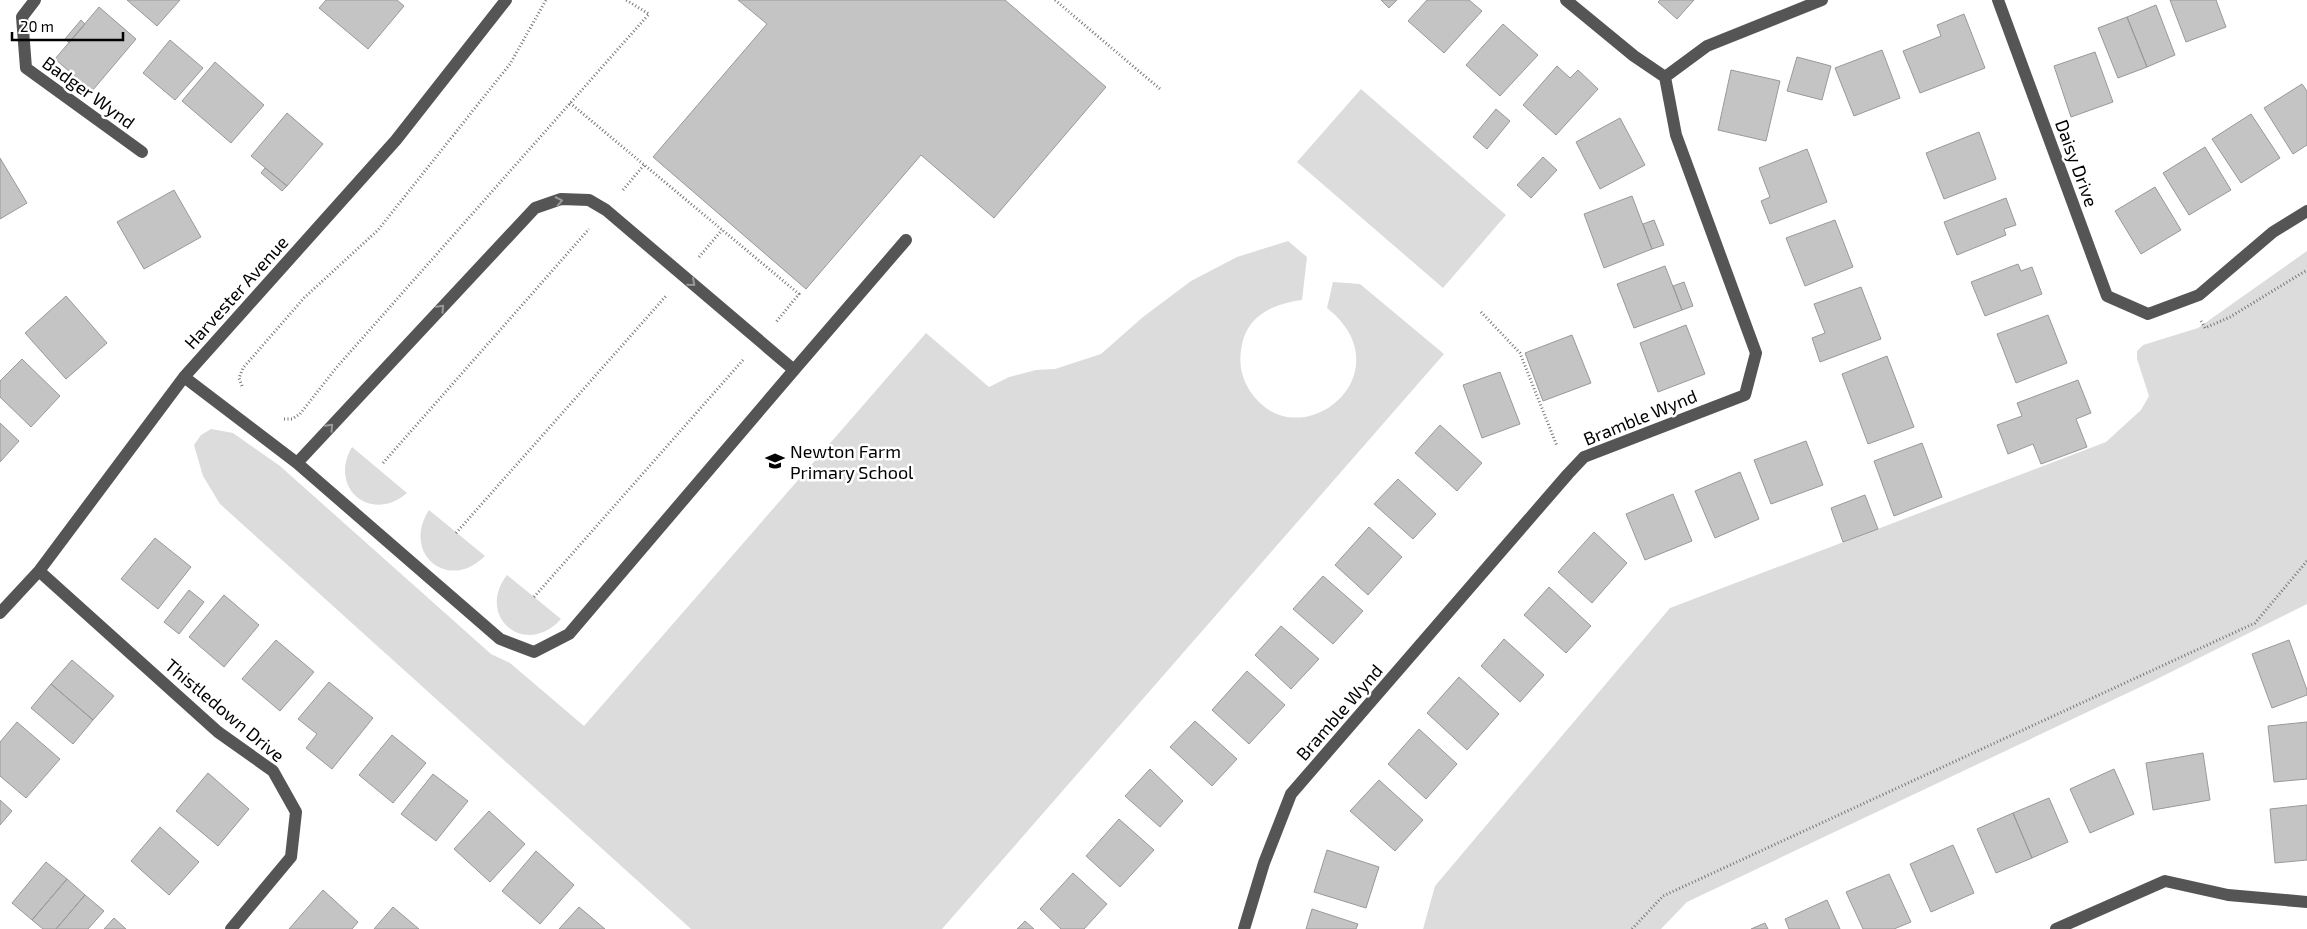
<svg xmlns="http://www.w3.org/2000/svg" width="2307" height="929" font-family="'Exo 2',sans-serif">
	<style>
		.green { fill: #dcdcdc }
		.building { fill: #c4c4c4; stroke: #999 }
		.lines { fill: none; stroke-linecap: round; stroke-linejoin: round }
		.path { stroke: #777; stroke-width: 3; stroke-dasharray: 1 2.5; stroke-linecap: butt }
		.minor { stroke: #555; stroke-width: 12 }
		.oneway { stroke: #999 }
		.labels { text-anchor: middle; dominant-baseline: central; stroke-width: 5; stroke-linejoin: round; paint-order: stroke }
		.street-label { font-size: 18px; fill: #000; stroke: #fff }
		.poi-label { font-size: 18px; fill: #000; stroke: #fff; text-anchor: start }
	</style>
	<rect width="100%" height="100%" fill="#fff"/>
	<!-- green -->
	<path class="green" d="M 1361,89 L 1506,215 L 1443,288 L 1297,162 Z
		M 1288,241 L 1307,257 L 1302,300 C 1278,303 1253,312 1244,337 C 1238,356 1239,374 1250,391 C 1298,463 1409,373 1327,308 L 1333,282 L 1360,284 L 1444,354 L 942,929 L 691,929 L 220,504 L 203,476 L 194,445 L 201,435 L 211,429 L 233,433 L 280,466 L 491,654 L 510,663 L 584,726 L 926,333 L 989,387 L 1009,377 L 1036,370 L 1055,369 L 1101,354 L 1143,317 L 1191,281 L 1237,257 Z
		M 2307,251 L 2307,604 L 2155,680 L 1687,902 L 1661,929 L 1423,929 L 1435,886 L 1670,608 L 2106,442 L 2141,410 L 2149,396 L 2137,359 L 2137,351 L 2143,345 L 2198,328 Z
		M 352,447 L 407,493 C 371,524 328,488 352,447 Z
		M 429,510 L 485,556 C 448,593 401,553 429,510 Z
		M 507,575 L 561,619 C 525,659 475,616 507,575 Z"/>
	<!-- building -->
	<path class="building" d="M 127,0 L 180,0 L 157,26 Z
		M 326,0 L 397,0 L 404,6 L 368,49 L 319,8 Z
		M 738,0 L 1005,0 L 1106,87 L 994,218 L 921,155 L 806,289 L 653,157 L 767,24 Z
		M 1381,0 L 1397,0 L 1389,8 Z
		M 1427,0 L 1469,0 L 1482,11 L 1444,53 L 1408,21 Z
		M 1660,0 L 1694,0 L 1677,19 L 1658,2 Z
		M 2170,0 L 2216,0 L 2226,27 L 2186,42 Z
		M 2156,5 L 2175,55 L 2147,67 L 2127,17 Z
		M 99,7 L 136,39 L 92,91 L 55,59 Z
		M 1964,14 L 1985,68 L 1920,93 L 1903,51 L 1941,36 L 1937,25 Z
		M 2127,17 L 2147,67 L 2118,78 L 2098,28 Z
		M 81,20 L 85,24 L 69,43 L 65,39 Z
		M 1503,24 L 1538,55 L 1500,96 L 1466,65 Z
		M 170,40 L 203,68 L 175,100 L 143,73 Z
		M 1882,50 L 1900,98 L 1854,116 L 1835,68 Z
		M 2095,52 L 2113,102 L 2071,117 L 2054,66 Z
		M 1797,57 L 1831,66 L 1822,100 L 1787,91 Z
		M 215,62 L 264,105 L 231,143 L 182,101 Z
		M 1557,66 L 1570,78 L 1578,70 L 1598,89 L 1556,135 L 1523,105 Z
		M 1731,70 L 1780,81 L 1766,141 L 1718,130 Z
		M 2302,84 L 2307,91 L 2307,145 L 2293,154 L 2264,108 Z
		M 1496,109 L 1510,121 L 1487,149 L 1473,137 Z
		M 287,113 L 323,144 L 287,186 L 251,156 Z
		M 2251,114 L 2280,158 L 2241,183 L 2212,139 Z
		M 1620,118 L 1645,165 L 1600,189 L 1576,142 Z
		M 1979,132 L 1996,179 L 1944,199 L 1926,153 Z
		M 2205,147 L 2231,190 L 2189,215 L 2163,173 Z
		M 1807,149 L 1827,202 L 1770,224 L 1761,201 L 1770,197 L 1759,168 Z
		M 1543,157 L 1557,170 L 1531,198 L 1517,185 Z
		M 0,158 L 27,203 L 0,219 Z
		M 265,168 L 287,186 L 282,191 L 261,173 Z
		M 2155,187 L 2181,230 L 2141,254 L 2115,211 Z
		M 174,190 L 201,237 L 144,269 L 117,222 Z
		M 1632,196 L 1652,249 L 1604,268 L 1584,214 Z
		M 2006,198 L 2016,225 L 2004,229 L 2006,235 L 1957,255 L 1944,222 Z
		M 1654,220 L 1664,245 L 1652,249 L 1643,224 Z
		M 1835,220 L 1853,267 L 1805,286 L 1786,238 Z
		M 2018,264 L 2021,271 L 2032,267 L 2042,294 L 1985,316 L 1971,282 Z
		M 1665,266 L 1682,310 L 1634,328 L 1617,284 Z
		M 1684,282 L 1693,306 L 1682,310 L 1673,286 Z
		M 1861,287 L 1881,339 L 1820,362 L 1812,338 L 1825,333 L 1814,304 Z
		M 66,296 L 107,343 L 66,379 L 25,333 Z
		M 2048,315 L 2067,363 L 2016,383 L 1997,334 Z
		M 1686,325 L 1705,374 L 1658,392 L 1640,343 Z
		M 1572,335 L 1591,383 L 1543,401 L 1525,353 Z
		M 1887,356 L 1914,427 L 1868,444 L 1842,374 Z
		M 22,359 L 60,396 L 31,427 L 0,397 L 0,381 Z
		M 1500,372 L 1520,424 L 1482,438 L 1463,385 Z
		M 2078,380 L 2091,413 L 2076,419 L 2087,447 L 2041,464 L 2033,444 L 2008,454 L 1997,425 L 2022,416 L 2017,403 Z
		M 0,423 L 19,441 L 0,462 Z
		M 1440,425 L 1482,463 L 1457,491 L 1415,453 Z
		M 1806,441 L 1823,485 L 1771,504 L 1754,460 Z
		M 1922,443 L 1942,497 L 1894,516 L 1874,461 Z
		M 1740,472 L 1759,519 L 1715,538 L 1695,491 Z
		M 1398,479 L 1436,514 L 1413,539 L 1374,504 Z
		M 1673,494 L 1692,541 L 1645,560 L 1626,514 Z
		M 1865,495 L 1878,529 L 1843,542 L 1831,508 Z
		M 1369,527 L 1402,557 L 1368,595 L 1335,565 Z
		M 1594,532 L 1627,563 L 1592,603 L 1558,572 Z
		M 155,538 L 191,567 L 158,609 L 121,579 Z
		M 1323,576 L 1363,611 L 1333,644 L 1293,609 Z
		M 1549,587 L 1591,626 L 1566,653 L 1524,615 Z
		M 189,590 L 204,602 L 179,634 L 164,622 Z
		M 224,595 L 259,625 L 224,667 L 189,637 Z
		M 1281,626 L 1319,659 L 1291,689 L 1255,655 Z
		M 1504,639 L 1544,675 L 1520,702 L 1481,666 Z
		M 276,640 L 314,672 L 280,711 L 242,679 Z
		M 2289,640 L 2307,690 L 2307,695 L 2272,708 L 2252,654 Z
		M 72,660 L 114,696 L 93,720 L 51,684 Z
		M 1247,671 L 1285,705 L 1249,744 L 1212,710 Z
		M 1459,677 L 1499,714 L 1467,750 L 1427,713 Z
		M 329,682 L 373,718 L 332,769 L 306,748 L 317,734 L 298,719 Z
		M 51,684 L 93,720 L 73,744 L 31,708 Z
		M 1195,721 L 1237,759 L 1212,786 L 1170,747 Z
		M 17,722 L 60,759 L 26,798 L 0,776 L 0,742 Z
		M 2307,722 L 2307,779 L 2274,782 L 2268,726 Z
		M 1419,729 L 1457,764 L 1426,799 L 1388,764 Z
		M 392,735 L 426,763 L 393,803 L 359,775 Z
		M 2203,753 L 2210,800 L 2153,810 L 2146,763 Z
		M 1150,769 L 1183,801 L 1160,827 L 1125,796 Z
		M 2114,769 L 2134,814 L 2090,833 L 2070,789 Z
		M 208,773 L 249,809 L 218,846 L 176,811 Z
		M 433,774 L 468,801 L 436,841 L 401,814 Z
		M 1379,780 L 1423,820 L 1395,851 L 1350,811 Z
		M 2049,798 L 2068,842 L 2032,858 L 2013,813 Z
		M 0,800 L 12,811 L 0,825 Z
		M 2307,805 L 2307,860 L 2275,863 L 2270,809 Z
		M 489,811 L 525,844 L 490,882 L 454,849 Z
		M 2013,813 L 2032,858 L 1996,873 L 1977,829 Z
		M 1119,819 L 1154,850 L 1120,887 L 1086,856 Z
		M 160,827 L 199,862 L 169,895 L 131,861 Z
		M 1953,845 L 1974,893 L 1931,912 L 1910,864 Z
		M 1327,850 L 1379,867 L 1366,908 L 1314,892 Z
		M 536,851 L 574,885 L 540,924 L 502,891 Z
		M 46,862 L 67,879 L 32,920 L 12,903 Z
		M 1073,873 L 1107,904 L 1084,929 L 1061,929 L 1040,909 Z
		M 1889,874 L 1911,922 L 1894,929 L 1863,929 L 1846,892 Z
		M 67,879 L 85,895 L 56,929 L 43,929 L 32,920 Z
		M 323,890 L 358,922 L 352,929 L 289,929 Z
		M 85,895 L 104,911 L 88,929 L 56,929 Z
		M 1827,900 L 1840,929 L 1789,929 L 1785,919 Z
		M 393,907 L 419,929 L 374,929 Z
		M 579,907 L 605,929 L 559,929 Z
		M 1312,909 L 1358,924 L 1356,929 L 1306,929 Z
		M 114,918 L 126,929 L 104,929 Z
		M 1025,921 L 1034,929 L 1017,929 Z
		M 1765,923 L 1768,929 L 1751,929 Z"/>
	<g class="lines">
		<!-- path -->
		<path class="path" d="M 1055,0 L 1160,89
			M 570,103 L 799,294 L 776,322
			M 623,190 L 644,165
			M 699,257 L 722,230
			M 1481,312 L 1520,353 L 1557,446
			M 2201,321 L 2205,328 L 2230,317 L 2307,270
			M 242,386 L 239,378 L 243,368 L 304,298 L 378,230 L 510,64 L 546,0
			M 284,419 L 292,419 L 300,414 L 336,368 L 649,14 L 626,0
			M 383,463 L 589,229
			M 456,533 L 666,296
			M 534,597 L 743,360
			M 1632,929 L 1663,896 L 2255,623 L 2307,561"/>
		<!-- minor -->
		<path class="minor" d="M 35,0 L 22,17 L 26,68 L 142,152
			M 1998,0 L 2107,296 L 2148,314 L 2199,295 L 2273,232 L 2307,211
			M 1665,77 L 1707,46 L 1822,0
			M 794,370 L 906,240
			M 184,377 L 297,463 L 500,639 L 534,652 L 569,634 L 794,370 L 606,210 L 589,200 L 561,199 L 535,208 L 297,463
			M 39,571 L 218,732 L 273,771 L 296,812 L 291,857 L 231,929
			M 0,613 L 39,571 L 184,377 L 396,140 L 506,0
			M 1244,929 L 1264,863 L 1291,794 L 1568,474 L 1584,457 L 1745,395 L 1756,353 L 1676,135 L 1665,77 L 1634,56 L 1566,0
			M 2056,929 L 2165,881 L 2228,895 L 2307,902"/>
	</g>
	<!-- one-way arrows -->
	<defs><path id="oneway-chevron" d="M-2-3.5L2.5 0L-2 3.5" fill="none" stroke-width="1.6" stroke-linecap="round" stroke-linejoin="round" transform="scale(1.25)"/></defs>
	<g class="oneway">
		<use href="#oneway-chevron" transform="translate(559 201) rotate(-12)"/>
		<use href="#oneway-chevron" transform="translate(692 283) rotate(41)"/>
		<use href="#oneway-chevron" transform="translate(441 308) rotate(-47)"/>
		<use href="#oneway-chevron" transform="translate(330 427) rotate(-47)"/>
	</g>
	<!-- icons -->
	<defs>
		<g id="school-bare" transform="scale(1.5)"><path d="M0-5L7-2L0 1L-7-2ZM-4 1L0 2.5L4 1V4Q0 6-4 4Z" fill="#000" stroke="#fff" stroke-width="2.5" paint-order="stroke"/></g>
	</defs>
	<g fill-rule="evenodd">
		<use href="#school-bare" x="775" y="461"/>
	</g>
	<g class="labels">
		<!-- street labels -->
		<g class="street-label">
			<text transform="translate(89 92) rotate(36)">Badger Wynd</text>
			<text transform="translate(2077 163) rotate(70)">Daisy Drive</text>
			<text transform="translate(236 292) rotate(-48)">Harvester Avenue</text>
			<text transform="translate(1640 417) rotate(-22)">Bramble Wynd</text>
			<text transform="translate(225 710) rotate(40)">Thistledown Drive</text>
			<text transform="translate(1339 712) rotate(-49)">Bramble Wynd</text>
		</g>
		<!-- poi labels -->
		<g class="poi-label">
			<text x="790" y="451">Newton Farm<tspan x="790" dy="21">Primary School</tspan></text>
		</g>
	</g>
	<!-- scale -->
	<path d="M12 32v8h111v-8" fill="none" stroke="#000000" stroke-width="2.5"/>
	<text x="20" y="32" font-size="15" fill="#000000" stroke="#ffffff" stroke-width="4" paint-order="stroke">20 m</text>
</svg>
